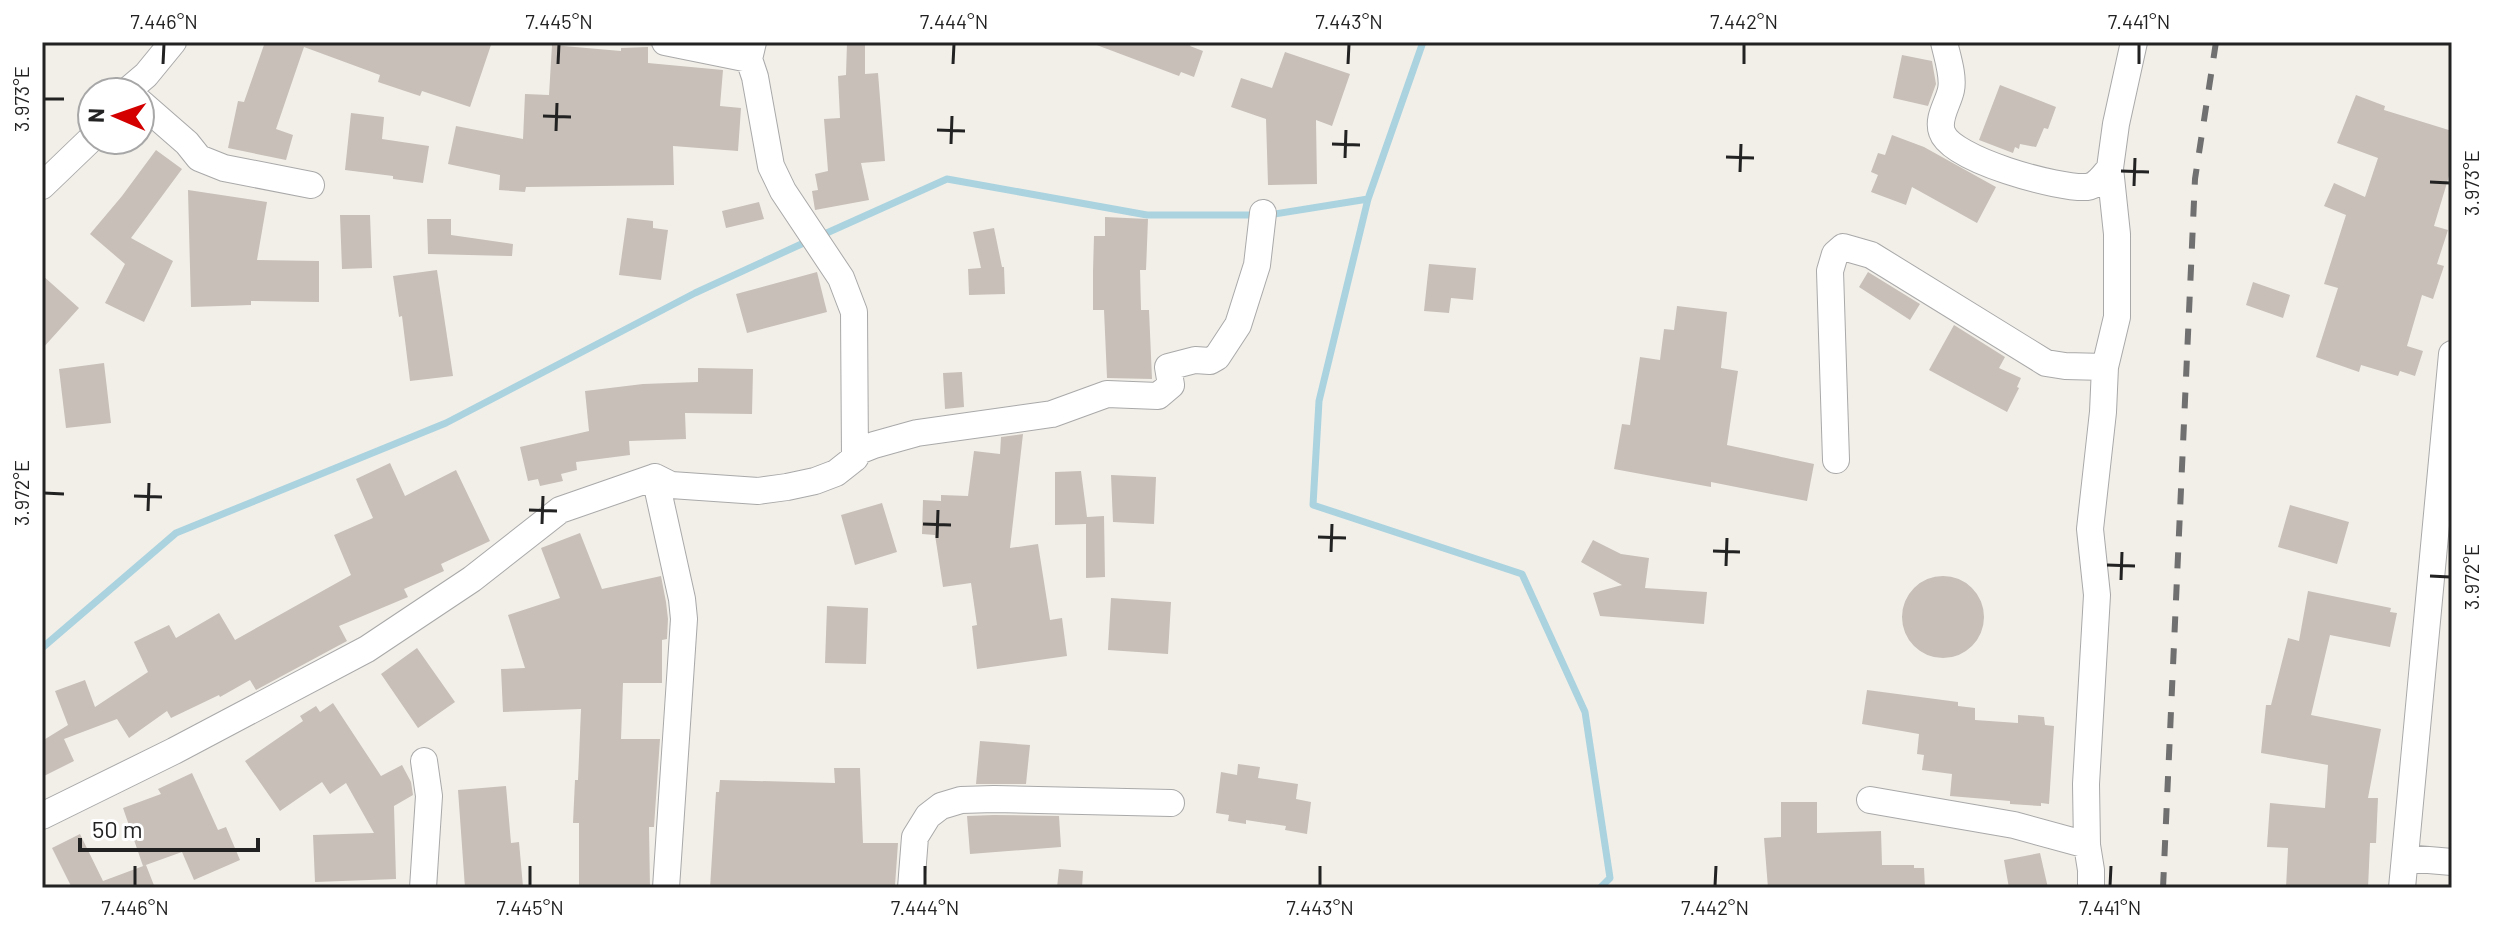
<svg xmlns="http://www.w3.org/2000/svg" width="2494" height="930" font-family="Barlow,sans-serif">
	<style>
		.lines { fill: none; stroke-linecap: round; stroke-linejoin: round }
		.stream { stroke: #aad3df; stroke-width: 7 }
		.building { fill: #c7bfb8 }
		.minor-casing { stroke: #a9a9a9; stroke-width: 28 }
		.minor { stroke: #fff; stroke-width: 26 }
		.rail { stroke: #707070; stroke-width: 6; stroke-dasharray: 16 16; stroke-linecap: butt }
		.ticks { fill: none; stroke: #222; stroke-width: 3 }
		.neatline { fill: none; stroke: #222; stroke-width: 3 }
		.ticks-label { font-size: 20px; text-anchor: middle; fill: #222 }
	</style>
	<rect width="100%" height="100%" fill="#f2efe9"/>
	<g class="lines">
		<!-- stream -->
		<path class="stream" d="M 1423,42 L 1368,199 L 1319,401 L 1313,505 L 1522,574 L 1585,712 L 1610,878 L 1600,888
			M 1268,215 L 1368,199
			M 820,236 L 947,179 L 1147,215 L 1256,215
			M 42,648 L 176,533 L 446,423 L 695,293 L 808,241"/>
	</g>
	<!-- building -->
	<path class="building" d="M 265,42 L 492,42 L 470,107 L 422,91 L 420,96 L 378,82 L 380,75 L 304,47 L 276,129 L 293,135 L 286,160 L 228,148 L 238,101 L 244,102 Z
		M 847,42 L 865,42 L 865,74 L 878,73 L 885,161 L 861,163 L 869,200 L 815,210 L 812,191 L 818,190 L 815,174 L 828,171 L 824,119 L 840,118 L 838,76 L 846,75 Z
		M 1094,42 L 1192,42 L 1190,46 L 1203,51 L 1194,77 L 1181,72 L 1179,76 L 1094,44 Z
		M 552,45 L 621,51 L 621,48 L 648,47 L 648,63 L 723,70 L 720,106 L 741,108 L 738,151 L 673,146 L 674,185 L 526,187 L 525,192 L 499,190 L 500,175 L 448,164 L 456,126 L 523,139 L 525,94 L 549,95 Z
		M 1285,52 L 1350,74 L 1332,126 L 1316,120 L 1317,184 L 1268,185 L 1266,119 L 1231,107 L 1241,78 L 1272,88 Z
		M 1902,55 L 1932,61 L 1936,84 L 1928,106 L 1893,98 Z
		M 2000,85 L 2056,107 L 2048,129 L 2044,128 L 2036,147 L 2020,144 L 2019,149 L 2015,147 L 2013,153 L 1979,140 Z
		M 2356,95 L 2385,106 L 2384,110 L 2452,131 L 2452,166 L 2434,226 L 2448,230 L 2437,264 L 2444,266 L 2433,299 L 2422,295 L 2407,346 L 2423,351 L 2415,376 L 2400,371 L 2398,376 L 2361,365 L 2359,372 L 2316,357 L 2338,288 L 2324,284 L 2346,215 L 2324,206 L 2334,183 L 2365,197 L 2378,158 L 2337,143 Z
		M 351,113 L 384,117 L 382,139 L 429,146 L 423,183 L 393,179 L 393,176 L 345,170 Z
		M 1892,135 L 1924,147 L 1996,187 L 1977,223 L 1912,187 L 1906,205 L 1871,192 L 1878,175 L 1871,172 L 1878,153 L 1885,155 Z
		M 156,150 L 182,169 L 131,238 L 173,261 L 144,322 L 105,303 L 125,264 L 90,234 L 122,196 Z
		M 188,190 L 267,202 L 257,260 L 319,261 L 319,302 L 251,301 L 251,305 L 191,307 Z
		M 759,202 L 764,219 L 726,228 L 722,211 Z
		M 340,215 L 370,215 L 372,268 L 342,269 Z
		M 1105,217 L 1148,219 L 1146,270 L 1140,270 L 1141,310 L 1149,310 L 1152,379 L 1107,378 L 1104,310 L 1093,310 L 1093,271 L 1094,236 L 1105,236 Z
		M 627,218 L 653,221 L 653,228 L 668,230 L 661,280 L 619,275 Z
		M 427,219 L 451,219 L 451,235 L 513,244 L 512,256 L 428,254 Z
		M 994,228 L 1002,267 L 1004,267 L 1005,294 L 969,295 L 968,269 L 981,268 L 973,232 Z
		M 1429,264 L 1476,268 L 1473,300 L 1451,298 L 1449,313 L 1424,311 Z
		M 437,270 L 453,376 L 410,381 L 402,316 L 399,317 L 393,276 Z
		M 817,272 L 827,312 L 747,333 L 736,294 Z
		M 1868,272 L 1920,304 L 1910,320 L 1859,287 Z
		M 42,275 L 79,308 L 42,349 Z
		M 2253,282 L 2290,295 L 2283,318 L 2246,305 Z
		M 1677,306 L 1727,312 L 1721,368 L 1738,371 L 1727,445 L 1814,464 L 1807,501 L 1711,482 L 1711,487 L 1614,469 L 1622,424 L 1630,425 L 1640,357 L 1660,360 L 1664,329 L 1674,330 Z
		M 1954,325 L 2005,357 L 1999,368 L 2021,378 L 2017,387 L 2019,388 L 2007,412 L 1929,370 Z
		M 104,363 L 111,423 L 66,428 L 59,369 Z
		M 698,368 L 753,369 L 752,414 L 685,413 L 686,439 L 629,441 L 630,455 L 576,462 L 577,470 L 561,474 L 563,481 L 540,486 L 538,479 L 528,481 L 520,447 L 589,431 L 585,391 L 643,384 L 698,382 Z
		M 962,372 L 964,407 L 945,409 L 943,373 Z
		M 1023,434 L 1010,548 L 1038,544 L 1050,620 L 1062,618 L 1067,656 L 977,669 L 972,626 L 977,625 L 971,583 L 943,587 L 935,535 L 922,534 L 923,500 L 941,501 L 941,495 L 968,496 L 974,451 L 1000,454 L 1001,437 Z
		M 390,463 L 405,496 L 456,470 L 490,541 L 441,564 L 444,571 L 404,589 L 408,597 L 339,626 L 347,641 L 256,690 L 250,680 L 220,697 L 219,695 L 171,718 L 167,711 L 129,738 L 117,719 L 64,739 L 74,761 L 42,777 L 42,741 L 68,725 L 55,691 L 85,680 L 95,707 L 148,672 L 134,642 L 169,625 L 176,638 L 219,613 L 235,640 L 351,575 L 334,535 L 373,518 L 356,479 Z
		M 1081,471 L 1087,517 L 1104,516 L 1105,577 L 1086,578 L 1086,524 L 1055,525 L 1055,472 Z
		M 1111,475 L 1156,477 L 1154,524 L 1113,522 Z
		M 882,503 L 897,552 L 855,565 L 841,515 Z
		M 2290,505 L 2349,522 L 2337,564 L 2278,547 Z
		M 580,533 L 602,589 L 661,576 L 666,602 L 668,619 L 667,639 L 662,640 L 662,683 L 623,683 L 621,739 L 660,739 L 654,827 L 649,827 L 650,888 L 579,888 L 579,823 L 573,823 L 575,780 L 578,780 L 581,709 L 503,712 L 501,669 L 525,668 L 508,615 L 560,598 L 541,548 Z
		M 1593,540 L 1621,554 L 1649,558 L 1645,588 L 1707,592 L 1704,624 L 1600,616 L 1593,593 L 1622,585 L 1581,562 Z
		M1902 617a41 41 0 1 1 82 0a41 41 0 1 1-82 0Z
		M 2308,591 L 2391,608 L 2390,612 L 2397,613 L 2390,647 L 2330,635 L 2311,715 L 2381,729 L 2368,798 L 2378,798 L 2376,843 L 2370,843 L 2368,888 L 2286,888 L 2288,848 L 2267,847 L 2270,803 L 2325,808 L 2328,765 L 2261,753 L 2266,705 L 2271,705 L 2288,638 L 2299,641 Z
		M 1111,598 L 1171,602 L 1168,654 L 1108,650 Z
		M 827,606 L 868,608 L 866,664 L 825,663 Z
		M 417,648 L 455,702 L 418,728 L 381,674 Z
		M 1867,690 L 1958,702 L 1958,706 L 1975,708 L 1975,720 L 2018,723 L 2018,715 L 2044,717 L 2045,725 L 2054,726 L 2049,804 L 2041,803 L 2041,806 L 2010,804 L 2010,801 L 1950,796 L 1952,774 L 1922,770 L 1924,755 L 1917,754 L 1919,734 L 1862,724 Z
		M 333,703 L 381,776 L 402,765 L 411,782 L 413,795 L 394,806 L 396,879 L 315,882 L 313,835 L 374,833 L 346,783 L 330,794 L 322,782 L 280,811 L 245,761 L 303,721 L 300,716 L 316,706 L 320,712 Z
		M 980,741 L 1030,745 L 1026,784 L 976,784 Z
		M 1238,764 L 1260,767 L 1258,778 L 1298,784 L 1296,799 L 1311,802 L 1307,834 L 1285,830 L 1286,826 L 1246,820 L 1246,824 L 1228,821 L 1229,815 L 1216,813 L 1221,772 L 1237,775 Z
		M 834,768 L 860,768 L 863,843 L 898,843 L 895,886 L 710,888 L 716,792 L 719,792 L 720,780 L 835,783 Z
		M 192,773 L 218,830 L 226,827 L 240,860 L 194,880 L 182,852 L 143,866 L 123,808 L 161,794 L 158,789 Z
		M 506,786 L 511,843 L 519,842 L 523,887 L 465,888 L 458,790 Z
		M 1781,802 L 1817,802 L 1817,833 L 1881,831 L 1882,865 L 1914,865 L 1914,868 L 1924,868 L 1925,888 L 1768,888 L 1764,838 L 1781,837 Z
		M 994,815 L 1059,816 L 1061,847 L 970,854 L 967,816 Z
		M 80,834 L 103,881 L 146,865 L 155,888 L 72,888 L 52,848 Z
		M 2040,853 L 2048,888 L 2009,888 L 2004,860 Z
		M 1059,869 L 1083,871 L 1082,888 L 1057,888 Z"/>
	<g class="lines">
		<!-- minor casing -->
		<g class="minor-casing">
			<path id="minor" d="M 665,42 L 749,59
				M 753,42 L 749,59 L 755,77 L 771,166 L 783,191 L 841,278 L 854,312 L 855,458
				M 1944,42 C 1947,56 1954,76 1951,90 C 1948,104 1937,118 1942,132 C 1951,160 2059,189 2087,187 C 2097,186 2104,175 2110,168
				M 126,92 L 146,75 L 173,42
				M 140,102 L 187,143 L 199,158 L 224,168 L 311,185
				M 42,186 L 92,138
				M 1836,460 L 1830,271 L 1835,254 L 1843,247 L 1871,255 L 2046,363 L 2065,366 L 2105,367
				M 655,477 L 682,599 L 684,619 L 666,888
				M 1870,800 L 2014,825 L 2087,845
				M 42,816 L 174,751 L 367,649 L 472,579 L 560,510 L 655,477 L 671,485 L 758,491 L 787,487 L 815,481 L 836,473 L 855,458 L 859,451 L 874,445 L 917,433 L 1052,414 L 1107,394 L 1158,396 L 1171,385 L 1168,367 L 1195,360 L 1210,361 L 1217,357 L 1238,325 L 1257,265 L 1263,213
				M 2405,858 L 2452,862
				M 423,888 L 429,796 L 424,761
				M 911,888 L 915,837 L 928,816 L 941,806 L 961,800 L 994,799 L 1171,803
				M 2091,888 L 2091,870 L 2087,845 L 2086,784 L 2097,595 L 2090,529 L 2103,412 L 2105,367 L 2117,317 L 2117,234 L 2110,168 L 2116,124 L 2134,42
				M 2402,888 L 2452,354"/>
		</g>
		<!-- minor -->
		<use href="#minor" class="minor"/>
		<!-- rail -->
		<path class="rail" d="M 2163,888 L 2195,179 L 2216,42"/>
	</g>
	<!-- ticks -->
	<path class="ticks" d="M 163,64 L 164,44M 558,64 L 559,44M 953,64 L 954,44M 1348,64 L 1349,44M 1744,64 L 1744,44M 2139,64 L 2139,44M 44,99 L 64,99M 543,116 L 571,117M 937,130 L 965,131M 556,131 L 557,103M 951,144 L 952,116M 1332,144 L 1360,145M 1726,157 L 1754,158M 1345,158 L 1346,130M 2121,171 L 2149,172M 1740,172 L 1741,144M 2430,182 L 2450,183M 2134,186 L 2135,158M 44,493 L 64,494M 134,496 L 162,497M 529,510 L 557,511M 148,511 L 149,483M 542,524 L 543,496M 923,524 L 951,525M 1318,537 L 1346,538M 937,538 L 938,510M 1713,551 L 1740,552M 1331,552 L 1332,524M 2107,565 L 2135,566M 1726,566 L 1727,538M 2430,576 L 2450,577M 2121,580 L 2122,552M 135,886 L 135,866M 530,886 L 530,866M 925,886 L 925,866M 1320,886 L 1320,866M 1715,886 L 1716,866M 2110,886 L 2111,866"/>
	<!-- border -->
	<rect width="2494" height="930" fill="none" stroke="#ffffff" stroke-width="88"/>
	<!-- north arrow -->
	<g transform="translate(116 116) rotate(272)"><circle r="38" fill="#ffffff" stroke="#a7a7a7" stroke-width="2"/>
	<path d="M0-6L14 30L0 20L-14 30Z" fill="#d40000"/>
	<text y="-12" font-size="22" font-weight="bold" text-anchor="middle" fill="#222222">N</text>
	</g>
	<!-- scale -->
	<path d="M80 838v12h178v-12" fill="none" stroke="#222222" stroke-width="4"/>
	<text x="92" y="838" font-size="24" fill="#222222" stroke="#ffffff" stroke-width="6" paint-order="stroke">50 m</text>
	<rect x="44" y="44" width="2406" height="842" class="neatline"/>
	<g class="ticks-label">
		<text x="164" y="29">7.446°N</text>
		<text x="559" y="29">7.445°N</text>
		<text x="954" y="29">7.444°N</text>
		<text x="1349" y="29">7.443°N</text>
		<text x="1744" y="29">7.442°N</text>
		<text x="2139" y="29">7.441°N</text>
		<text transform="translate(22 99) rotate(-90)" y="7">3.973°E</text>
		<text transform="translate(2472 183) rotate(-90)" y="7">3.973°E</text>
		<text transform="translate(22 493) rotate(-90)" y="7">3.972°E</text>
		<text transform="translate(2472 577) rotate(-90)" y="7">3.972°E</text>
		<text x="135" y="915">7.446°N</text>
		<text x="530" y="915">7.445°N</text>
		<text x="925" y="915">7.444°N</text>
		<text x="1320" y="915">7.443°N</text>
		<text x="1715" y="915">7.442°N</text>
		<text x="2110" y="915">7.441°N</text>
	</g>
</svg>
